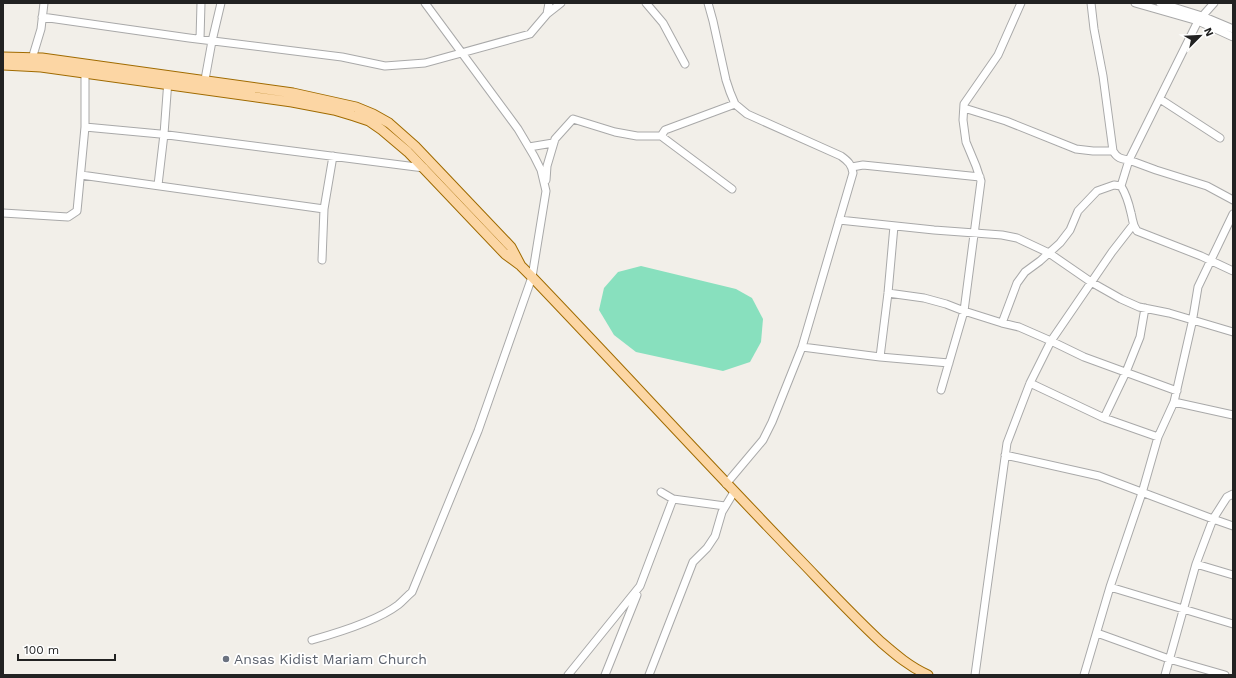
<svg xmlns="http://www.w3.org/2000/svg" width="1236" height="678" font-family="'Work Sans',sans-serif">
	<style>
		.pitch { fill: #88e0be }
		.lines { fill: none; stroke-linecap: round; stroke-linejoin: round }
		.minor-casing { stroke: #a9a9a9; stroke-width: 9 }
		.major-casing { stroke: #a06b00; stroke-width: 11 }
		.minor { stroke: #fff; stroke-width: 7 }
		.major { stroke: #fcd6a4; stroke-width: 9 }
		.worship-dot { fill: #6b7280; stroke: #fff; stroke-width: 1.5 }
		.labels { text-anchor: middle; dominant-baseline: central; stroke-width: 3.5; stroke-linejoin: round; paint-order: stroke }
		.worship-label { font-size: 14px; fill: #5b616d; stroke: #fff; text-anchor: start }
	</style>
	<rect width="100%" height="100%" fill="#f2efe9"/>
	<!-- pitch -->
	<path class="pitch" d="M 641,266 L 736,289 L 752,298 L 763,319 L 761,342 L 750,362 L 723,371 L 636,352 L 614,335 L 599,310 L 604,288 L 618,272 Z"/>
	<g class="lines">
		<!-- minor casing -->
		<g class="minor-casing">
			<path id="minor" d="M 646,3 L 663,23 L 685,64
				M 708,3 L 713,21 L 726,80 L 730,92 L 735,104 L 747,114 L 841,156 C 848,161 852,165 853,173 L 802,347 L 772,422 L 763,440 L 726,484
				M 1091,3 L 1094,29 L 1103,76 L 1113,151 C 1117,158 1121,159 1129,160 L 1198,21 L 1214,3
				M 1135,3 L 1198,21 L 1233,37
				M 1160,3 L 1202,16 L 1233,29
				M 547,14 L 561,3
				M 42,17 L 189,38 L 342,57 L 385,66 L 425,63 L 530,34 L 547,14 L 549,3
				M 200,39 L 201,3
				M 31,62 L 41,29 L 44,3
				M 204,85 L 212,41 L 221,3
				M 1160,99 L 1220,138
				M 964,108 L 1006,121 L 1076,149 L 1093,151 L 1113,151
				M 85,127 L 160,134 L 424,168
				M 661,136 L 665,130 L 735,104
				M 529,147 L 553,143
				M 852,167 L 863,165 L 980,177
				M 81,175 L 324,209
				M 546,180 L 547,166 L 555,139 L 573,119 L 615,132 L 637,136 L 661,136 L 732,189
				M 158,185 L 164,134 L 168,80
				M 1121,186 L 1129,160 L 1156,170 L 1207,186 L 1233,200
				M 3,213 L 68,217 L 77,211 L 85,127 L 85,73 L 86,68
				M 839,220 L 934,230 L 1002,235 L 1017,238 L 1049,253 L 1091,282 L 1121,299 L 1139,307 L 1169,313 L 1233,332
				M 1133,225 L 1112,252 L 1051,341 L 1019,327 L 1002,323 L 1017,283 L 1025,272 L 1040,261 L 1060,243 L 1070,230 L 1078,211 L 1097,191 L 1114,185 L 1121,186 C 1126,194 1129,204 1131,213 C 1133,220 1132,224 1137,231 L 1201,256 L 1233,271
				M 322,260 L 324,209 L 333,156
				M 888,293 L 924,298 L 946,304 L 964,311 L 1002,323
				M 802,347 L 880,357 L 949,363
				M 880,357 L 888,293 L 894,226
				M 1030,383 L 1104,418 L 1158,437
				M 941,390 L 964,311 L 981,181 L 976,166 L 966,142 L 963,120 L 964,104 L 998,55 L 1021,3
				M 1174,402 L 1233,415
				M 1104,418 L 1126,372 L 1140,337 L 1145,308
				M 1005,455 L 1099,476 L 1213,519 L 1196,564 L 1165,675
				M 661,492 L 673,499 L 725,506
				M 1233,494 L 1227,497 L 1213,519 L 1233,526
				M 1196,564 L 1233,575
				M 1110,587 L 1233,624
				M 1097,633 L 1169,659 L 1225,675
				M 312,640 C 337,633 377,621 398,605 C 403,601 407,596 412,592 L 478,431 L 532,277 L 546,191 L 541,170 L 534,156 L 518,129 L 425,3
				M 568,675 L 640,586 L 673,499
				M 605,675 L 637,595
				M 649,675 L 693,562 L 707,548 L 715,536 L 722,512 L 734,492
				M 975,675 L 1007,443 L 1030,383 L 1051,341 L 1084,357 L 1177,391
				M 1084,675 L 1110,587 L 1142,493 L 1158,437 L 1174,402 L 1192,323 L 1198,287 L 1233,214"/>
		</g>
		<!-- major casing -->
		<g class="major-casing">
			<path id="major" d="M 3,57 L 42,58 L 293,93 L 356,107 L 373,114 L 389,123 L 415,146 L 511,247 L 521,266 L 532,277 C 622,371 710,467 800,560 C 827,588 853,616 881,642 C 896,655 910,667 928,675
				M 3,65 L 41,67 L 292,102 L 334,110 L 354,116 L 369,121 L 382,130 L 408,152 L 505,254 L 520,265"/>
		</g>
		<!-- minor -->
		<use href="#minor" class="minor"/>
		<!-- major -->
		<use href="#major" class="major"/>
	</g>
	<!-- markers -->
	<circle class="worship-dot" cx="226" cy="659" r="4"/>
	<g class="labels">
		<!-- worship labels -->
		<g class="worship-label">
			<text x="234" y="659">Ansas Kidist Mariam Church</text>
		</g>
	</g>
	<!-- border -->
	<rect width="1236" height="678" fill="none" stroke="#222222" stroke-width="8"/>
	<!-- north arrow -->
	<g transform="translate(1200 36) rotate(66)" stroke="#ffffff" stroke-width="3" paint-order="stroke">
	<path d="M0-3L7 15L0 10L-7 15Z" fill="#222222"/>
	<text y="-6" font-size="11" font-weight="bold" text-anchor="middle" fill="#222222">N</text>
	</g>
	<!-- scale -->
	<path d="M18 654v6h97v-6" fill="none" stroke="#222222" stroke-width="2"/>
	<text x="24" y="654" font-size="12" fill="#222222" stroke="#ffffff" stroke-width="3" paint-order="stroke">100 m</text>
</svg>
